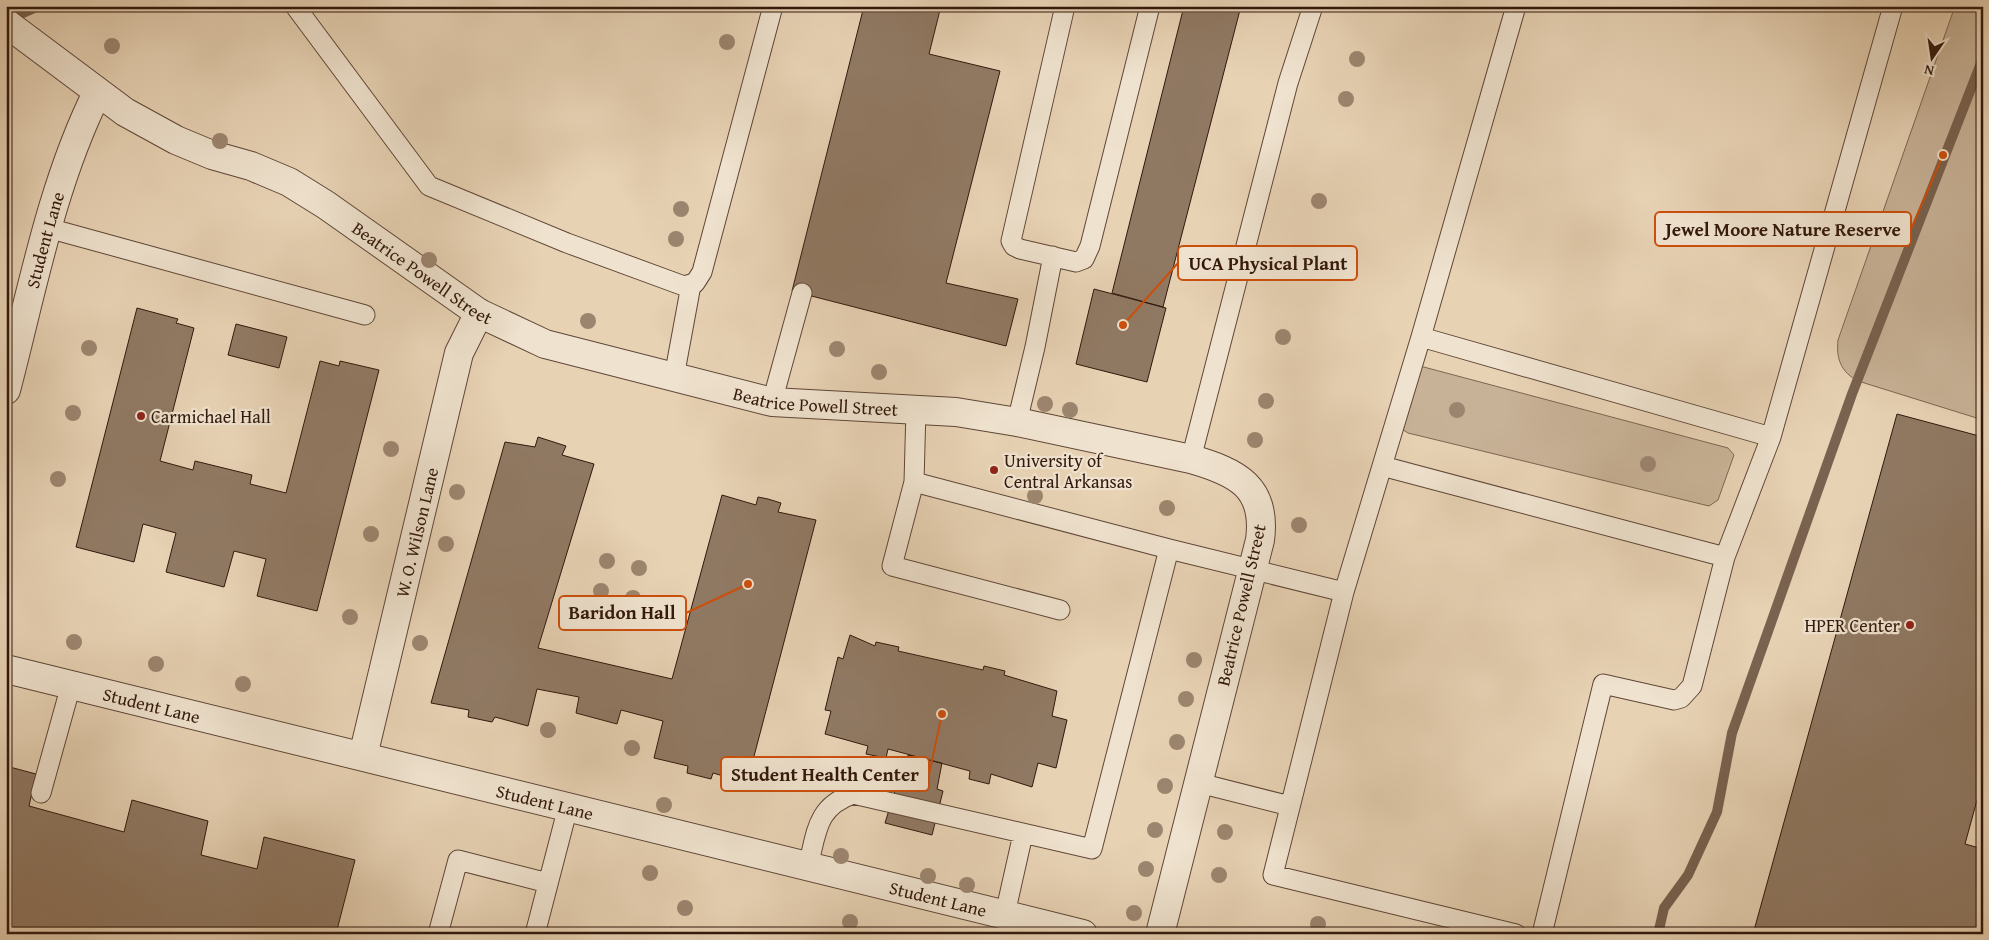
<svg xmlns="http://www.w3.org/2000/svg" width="1989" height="940" font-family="'Gentium Book Plus',serif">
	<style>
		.green { fill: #c8b297; stroke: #7d6552 }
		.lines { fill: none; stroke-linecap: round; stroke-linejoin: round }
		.stream { stroke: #79624f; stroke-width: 10 }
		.building { fill: #907963; stroke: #32180c }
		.lane-casing { stroke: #5f4636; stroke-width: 21 }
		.street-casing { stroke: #5f4636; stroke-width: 30 }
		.lane { stroke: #efe2ce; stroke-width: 19 }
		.street { stroke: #efe2ce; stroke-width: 28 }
		.tree { fill: #9c856f }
		.poi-dot { fill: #8f2418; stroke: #efe2ce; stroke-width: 2 }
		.labels { text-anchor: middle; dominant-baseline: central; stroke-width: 4.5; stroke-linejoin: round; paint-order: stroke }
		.street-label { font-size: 18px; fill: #32180c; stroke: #efe2ce }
		.poi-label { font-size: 18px; fill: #32180c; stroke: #efe2ce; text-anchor: start }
		.leader { fill: none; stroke: #cd4f0c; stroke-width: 2 }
		.callout-dot { fill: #cd4f0c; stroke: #efe2ce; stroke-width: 2 }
		.callout { fill: #efe2ce; stroke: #cd4f0c; stroke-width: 2 }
		.callout-label { font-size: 19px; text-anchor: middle; font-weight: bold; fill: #32180c }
	</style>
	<rect width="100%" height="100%" fill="#e7d2b4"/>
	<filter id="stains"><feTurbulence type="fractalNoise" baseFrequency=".004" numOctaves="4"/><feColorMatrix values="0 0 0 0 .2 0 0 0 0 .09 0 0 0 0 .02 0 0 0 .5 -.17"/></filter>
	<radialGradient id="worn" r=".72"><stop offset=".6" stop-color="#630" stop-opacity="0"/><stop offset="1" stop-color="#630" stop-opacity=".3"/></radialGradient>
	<!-- green -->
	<path class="green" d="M 1955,6 L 1983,6 L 1983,420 L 1858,381 C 1841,372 1836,359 1838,340 Z
		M 1420,366 L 1728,448 L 1734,455 L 1718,500 L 1709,506 L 1408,433 L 1402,429 Z"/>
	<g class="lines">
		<!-- stream -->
		<path class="stream" d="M 7,20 L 39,6
			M 1658,934 L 1664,908 L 1688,875 L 1717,812 L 1732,733 L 1852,394 L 1983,58"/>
	</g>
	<!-- building -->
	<path class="building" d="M 864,6 L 941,6 L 929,54 L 1000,71 L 946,283 L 1018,299 L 1006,346 L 792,291 Z
		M 1184,6 L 1241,6 L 1163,307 L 1112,293 Z
		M 1094,289 L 1166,308 L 1147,382 L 1076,364 Z
		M 137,308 L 178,319 L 176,323 L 194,328 L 160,461 L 193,470 L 195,461 L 252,475 L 250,484 L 286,493 L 320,361 L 339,366 L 340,361 L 379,370 L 317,611 L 257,596 L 266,559 L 234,551 L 224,587 L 166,572 L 176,533 L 143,524 L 134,562 L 76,547 Z
		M 236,324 L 287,337 L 279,368 L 228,355 Z
		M 1897,414 L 1983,437 L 1983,778 L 1965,844 L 1983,849 L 1983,934 L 1753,934 Z
		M 538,437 L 566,446 L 562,455 L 594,464 L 538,648 L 672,679 L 722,495 L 756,505 L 758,497 L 768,499 L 781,503 L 778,512 L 816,520 L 747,783 L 713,773 L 711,779 L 687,773 L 688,766 L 654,758 L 663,721 L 621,710 L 617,724 L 576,713 L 579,697 L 537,689 L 528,726 L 495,717 L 492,722 L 468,717 L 469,710 L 431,703 L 505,442 L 535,447 Z
		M 850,635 L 875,646 L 876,642 L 899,647 L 898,651 L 983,670 L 984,666 L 1005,671 L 1004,675 L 1057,691 L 1052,716 L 1067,720 L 1056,768 L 1038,763 L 1032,787 L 991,774 L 989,784 L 969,779 L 970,771 L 888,749 L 886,758 L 866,754 L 868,746 L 825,734 L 831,711 L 825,710 L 838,657 L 843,659 Z
		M 908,755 L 942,763 L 937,789 L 943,791 L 932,835 L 885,823 L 899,778 L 905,779 Z
		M 6,766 L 36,774 L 29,806 L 124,832 L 132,800 L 208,821 L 201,855 L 257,869 L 264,837 L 355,860 L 336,934 L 6,934 Z
		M 671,928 L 696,934 L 669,934 Z"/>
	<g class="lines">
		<!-- lane casing -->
		<g class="lane-casing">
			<path id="lane" d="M 295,6 L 429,186 L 567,243 L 684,286 L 695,283 L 702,272 L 773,6
				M 1065,6 L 1011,241 L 1014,246 L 1020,249 L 1076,262 L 1084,259 L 1090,246 L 1150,6
				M 48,228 L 365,315
				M 1421,337 L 1771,437
				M 674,377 L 691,285
				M 772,402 L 802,293
				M 916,409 L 914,482 L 892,566 L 1060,610
				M 1017,422 L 1035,347 L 1053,256
				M 1191,459 L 1288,83 L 1313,6
				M 1382,466 L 1725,557
				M 914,482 L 1169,549 L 1344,592
				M 1199,783 L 1290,806
				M 41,793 L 71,685
				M 808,866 C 817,832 816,807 853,794 L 1092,849 L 1169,549
				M 1005,914 L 1023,834
				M 438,934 L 458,860 L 548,883
				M 535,934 L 568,807
				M 1516,934 L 1273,875 L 1344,592 L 1421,337 L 1516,6
				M 1542,934 L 1603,684 L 1674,700 L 1681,698 L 1692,686 L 1725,557 L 1771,437 L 1893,6"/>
		</g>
		<!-- street casing -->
		<g class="street-casing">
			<g id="street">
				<path id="s1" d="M 6,23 L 125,112 L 176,140 L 212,155 L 251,166 L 289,182 L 326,205 L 479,313 L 545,344 L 772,402 L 956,412 L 1017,422 L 1191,459 C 1237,472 1267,487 1260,540 L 1160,934"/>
				<path id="s2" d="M 6,390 C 32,291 51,186 97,93"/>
				<path id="s3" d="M 6,669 L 1083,934"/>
				<path id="s4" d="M 363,756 L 459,353 L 479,313"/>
			</g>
		</g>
		<!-- lane -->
		<use href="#lane" class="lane"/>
		<!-- street -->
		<use href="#street" class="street"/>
	</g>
	<!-- trees -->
	<g class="tree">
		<circle cx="727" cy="42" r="8"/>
		<circle cx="112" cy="46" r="8"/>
		<circle cx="1357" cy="59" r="8"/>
		<circle cx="1346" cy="99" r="8"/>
		<circle cx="220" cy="141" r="8"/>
		<circle cx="1319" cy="201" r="8"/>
		<circle cx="681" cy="209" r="8"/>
		<circle cx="676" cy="239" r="8"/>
		<circle cx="429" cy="260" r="8"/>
		<circle cx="588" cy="321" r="8"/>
		<circle cx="1283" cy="337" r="8"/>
		<circle cx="89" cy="348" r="8"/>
		<circle cx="837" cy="349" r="8"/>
		<circle cx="879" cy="372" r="8"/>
		<circle cx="1266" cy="401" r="8"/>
		<circle cx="1045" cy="404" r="8"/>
		<circle cx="1070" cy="410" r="8"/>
		<circle cx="1457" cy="410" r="8"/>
		<circle cx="73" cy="413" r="8"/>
		<circle cx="1255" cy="440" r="8"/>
		<circle cx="391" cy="449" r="8"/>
		<circle cx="1648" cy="464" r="8"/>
		<circle cx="58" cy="479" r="8"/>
		<circle cx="457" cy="492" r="8"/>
		<circle cx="1035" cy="496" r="8"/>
		<circle cx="1167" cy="508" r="8"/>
		<circle cx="1299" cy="525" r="8"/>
		<circle cx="371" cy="534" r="8"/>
		<circle cx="446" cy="544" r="8"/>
		<circle cx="607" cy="561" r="8"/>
		<circle cx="639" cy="568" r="8"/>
		<circle cx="601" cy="591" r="8"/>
		<circle cx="633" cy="598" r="8"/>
		<circle cx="350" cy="617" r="8"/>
		<circle cx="74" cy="642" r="8"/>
		<circle cx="420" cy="643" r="8"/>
		<circle cx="1194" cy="660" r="8"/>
		<circle cx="156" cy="664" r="8"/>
		<circle cx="243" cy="684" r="8"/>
		<circle cx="1186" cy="699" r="8"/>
		<circle cx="548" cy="730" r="8"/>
		<circle cx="1177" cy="742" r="8"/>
		<circle cx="632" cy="748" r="8"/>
		<circle cx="1165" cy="786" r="8"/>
		<circle cx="664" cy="805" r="8"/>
		<circle cx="1155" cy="830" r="8"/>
		<circle cx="1225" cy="832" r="8"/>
		<circle cx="841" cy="856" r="8"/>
		<circle cx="1146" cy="869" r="8"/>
		<circle cx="650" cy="873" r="8"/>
		<circle cx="1219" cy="875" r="8"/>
		<circle cx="928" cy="876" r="8"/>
		<circle cx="967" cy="885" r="8"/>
		<circle cx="685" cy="908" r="8"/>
		<circle cx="1134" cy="913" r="8"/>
		<circle cx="850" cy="922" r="8"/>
		<circle cx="1318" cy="924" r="8"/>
	</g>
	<!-- markers -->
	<g class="poi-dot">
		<circle cx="141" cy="416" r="5"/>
		<circle cx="994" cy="470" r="5"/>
		<circle cx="1910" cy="625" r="5"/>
	</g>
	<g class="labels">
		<!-- street labels -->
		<g class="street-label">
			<text stroke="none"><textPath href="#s2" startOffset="155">Student Lane</textPath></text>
			<text stroke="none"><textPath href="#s1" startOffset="489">Beatrice Powell Street</textPath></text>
			<text stroke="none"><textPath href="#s1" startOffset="909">Beatrice Powell Street</textPath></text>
			<text stroke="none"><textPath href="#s4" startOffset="230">W. O. Wilson Lane</textPath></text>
			<text transform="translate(1241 605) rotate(-77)">Beatrice Powell Street</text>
			<text stroke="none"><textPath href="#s3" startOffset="150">Student Lane</textPath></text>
			<text stroke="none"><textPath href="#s3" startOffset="555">Student Lane</textPath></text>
			<text stroke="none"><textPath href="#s3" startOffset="960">Student Lane</textPath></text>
		</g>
		<!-- poi labels -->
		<g class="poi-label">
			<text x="151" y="416">Carmichael Hall</text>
			<text x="1004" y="460">University of<tspan x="1004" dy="21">Central Arkansas</tspan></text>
			<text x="1900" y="625" text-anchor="end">HPER Center</text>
		</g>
	</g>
	<!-- callouts -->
	<path class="leader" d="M1943 155L1911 229M1123 325L1178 263M748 584L686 613M942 714L929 774"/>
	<g class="callout-dot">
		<circle cx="1943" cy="155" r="5"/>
		<circle cx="1123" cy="325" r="5"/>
		<circle cx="748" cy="584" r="5"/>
		<circle cx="942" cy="714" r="5"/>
	</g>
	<g class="callout">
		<rect x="1655" y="212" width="256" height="34" rx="5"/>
		<rect x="1178" y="246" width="179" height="34" rx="5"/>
		<rect x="559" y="596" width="127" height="34" rx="5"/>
		<rect x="721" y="757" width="208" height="34" rx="5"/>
	</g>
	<g class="callout-label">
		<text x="1783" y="236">Jewel Moore Nature Reserve</text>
		<text x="1268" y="270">UCA Physical Plant</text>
		<text x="622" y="619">Baridon Hall</text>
		<text x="825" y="781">Student Health Center</text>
	</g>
	<!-- margin -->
	<rect width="1989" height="940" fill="none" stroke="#e7d2b4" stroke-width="25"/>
	<rect x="8" y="8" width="1974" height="925" fill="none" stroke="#32180c" stroke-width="2.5"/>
	<rect x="12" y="12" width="1964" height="915" fill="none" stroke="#32180c"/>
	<!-- north arrow -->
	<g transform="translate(1932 58) rotate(193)" stroke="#efe2ce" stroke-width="4" paint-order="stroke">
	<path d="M0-4L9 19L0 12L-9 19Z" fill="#32180c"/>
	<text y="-8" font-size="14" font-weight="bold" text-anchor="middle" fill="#32180c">N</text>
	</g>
	<rect width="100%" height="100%" filter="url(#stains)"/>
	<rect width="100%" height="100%" fill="url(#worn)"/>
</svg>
